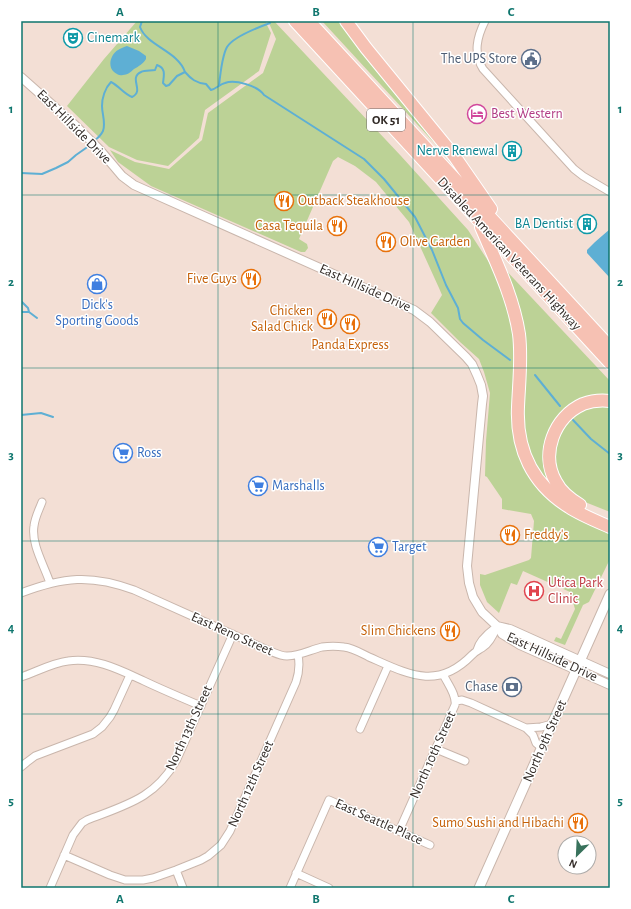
<svg xmlns="http://www.w3.org/2000/svg" width="631" height="909" font-family="'Alegreya Sans',sans-serif">
	<style>
		.green { fill: #bcd296 }
		.water { fill: #5eafd4 }
		.lines { fill: none; stroke-linecap: round; stroke-linejoin: round }
		.stream { stroke: #5eafd4; stroke-width: 2 }
		.minor-casing { stroke: #c9b6ac; stroke-width: 9 }
		.tertiary-casing { stroke: #c9b6ac; stroke-width: 10 }
		.secondary-casing { stroke: #c9b6ac; stroke-width: 11 }
		.motorway-casing { stroke: #fff; stroke-width: 14 }
		.minor { stroke: #fff; stroke-width: 7 }
		.tertiary { stroke: #fff; stroke-width: 8 }
		.secondary { stroke: #fff; stroke-width: 9 }
		.motorway { stroke: #f6c1b3; stroke-width: 12 }
		.grid { fill: none; stroke: #0f766e; stroke-width: 1; stroke-opacity: 0.55 }
		.labels { text-anchor: middle; dominant-baseline: central; stroke-width: 3; stroke-linejoin: round; paint-order: stroke }
		.shield { fill: #fff; stroke: #706b68; stroke-width: 1 }
		.shield-label { font-size: 13px; font-weight: bold; fill: #332c28 }
		.culture-label { font-size: 14px; fill: #0d838f; stroke: #fff; text-anchor: end }
		.service-label { font-size: 14px; fill: #4e5e75; stroke: #fff; text-anchor: end }
		.hotel-label { font-size: 14px; fill: #b23c85; stroke: #fff; text-anchor: start }
		.street-label { font-size: 14px; fill: #332c28; stroke: #fff }
		.food-label { font-size: 14px; fill: #c56008; stroke: #fff; text-anchor: end }
		.shop-label { font-size: 14px; fill: #366cbe; stroke: #fff; text-anchor: start }
		.health-label { font-size: 14px; fill: #be3a42; stroke: #fff; text-anchor: start }
		.neatline { fill: none; stroke: #0f766e; stroke-width: 1.5 }
		.grid-label { font-size: 13px; text-anchor: middle; font-weight: bold; fill: #0f766e }
	</style>
	<rect width="100%" height="100%" fill="#f3dfd5"/>
	<!-- green -->
	<path class="green" d="M 137,21 L 265,21 L 271,33 L 259,71 L 205,110 L 199,138 L 168,166 L 137,160 L 109,147 L 67,106 L 104,59 Z
		M 268,21 L 274,21 L 401,156 L 468,230 L 494,270 L 505,298 L 513,322 L 516,358 L 514,393 L 532,481 L 610,532 L 610,559 L 589,602 L 583,605 L 565,645 L 554,641 L 556,637 L 561,639 L 575,609 L 570,592 L 523,571 L 517,585 L 511,583 L 499,613 L 487,602 L 480,585 L 480,574 L 485,575 L 529,560 L 531,558 L 534,521 L 531,514 L 502,509 L 502,499 L 487,477 L 485,476 L 486,441 L 490,393 L 484,372 L 479,359 L 460,342 L 431,313 L 442,295 L 439,288 L 409,222 L 376,182 L 355,166 L 338,157 L 333,161 L 299,239 L 307,244 L 308,248 L 305,252 L 301,252 L 151,186 L 118,162 L 110,150 L 135,162 L 169,169 L 202,140 L 208,113 L 263,73 L 276,39 Z
		M 322,21 L 340,21 L 451,161 Z
		M 502,266 L 610,381 L 610,398 L 562,416 L 550,476 L 551,491 L 525,449 L 523,374 Z
		M 598,405 L 610,406 L 610,512 L 580,500 L 561,482 L 556,468 L 555,449 L 560,434 L 567,423 L 579,412 Z"/>
	<!-- water -->
	<path class="water" d="M 127,46 L 139,51 L 146,56 L 146,59 C 143,64 139,66 134,69 C 131,72 127,75 123,75 C 119,76 117,74 114,72 C 107,66 111,54 118,50 C 121,48 124,47 127,46 Z
		M 610,229 L 610,278 L 587,253 L 587,250 L 595,242 Z"/>
	<g class="lines">
		<!-- stream -->
		<path class="stream" d="M 185,72 C 191,79 196,83 206,84 L 211,90 C 216,89 220,84 225,83 C 235,79 258,86 264,95 L 364,159 L 384,179 L 415,217 L 432,250 L 446,285 L 458,308 L 460,319 L 463,323 L 483,340 L 510,360
			M 219,86 C 220,76 222,56 227,47 C 233,37 259,27 270,23
			M 94,141 C 98,138 101,135 103,131 C 106,123 102,114 102,106 C 102,98 105,88 111,82 C 119,86 124,94 132,97 C 145,91 128,78 141,72 C 145,70 151,71 155,70 L 157,65 C 166,68 164,75 163,83 L 166,86 L 169,85 L 177,76 L 185,72 C 178,51 147,46 140,27 L 142,21
			M 21,173 L 42,174 L 56,168 L 68,162 L 76,155 L 86,148 L 91,144
			M 21,301 L 28,308 L 29,312 L 21,312
			M 29,312 L 37,318
			M 535,375 L 560,406
			M 21,415 L 41,413 L 53,417
			M 573,420 L 591,439 L 610,454"/>
		<!-- minor casing -->
		<g class="minor-casing">
			<path id="minor" d="M 485,21 C 477,37 473,53 483,69 L 574,169 L 583,176 L 610,192
				M 42,502 C 39,510 35,517 34,526 C 31,544 44,565 50,583
				M 21,593 C 63,577 91,574 134,590 L 270,651 C 275,653 281,656 287,656 C 300,656 310,650 322,647 C 329,646 337,646 344,647 C 353,648 361,653 369,657 C 408,674 437,691 472,655 C 476,651 477,651 482,648 C 489,644 494,634 497,626
				M 477,650 C 479,641 487,634 495,628
				M 21,677 C 36,672 52,663 68,661 C 95,657 120,670 144,681 C 163,690 182,698 201,706
				M 456,701 L 462,700 L 471,703 L 526,728 L 541,727 L 552,724
				M 526,728 L 533,735 L 536,743 L 542,748
				M 360,729 L 388,666
				M 436,749 L 465,761
				M 21,767 L 27,762 L 35,756 L 93,734 L 102,727 L 110,717 L 114,710 L 130,675
				M 399,831 L 455,705 C 457,695 447,683 443,674
				M 64,855 L 110,875 L 125,880 L 143,880 L 153,878 L 176,870 L 201,860 L 208,856 L 221,845 L 230,831 L 296,682 C 299,673 300,665 298,655
				M 176,870 L 183,888
				M 296,873 L 329,888
				M 50,888 L 73,835 L 82,823 L 87,820 C 126,805 156,798 177,759 L 233,634
				M 290,888 L 329,800 L 430,845"/>
		</g>
		<!-- tertiary casing -->
		<g class="tertiary-casing">
			<path id="tertiary" d="M 21,77 L 75,125 L 100,150 L 122,176 L 134,185 L 414,310 L 430,322 L 466,357 L 472,364 L 477,375 L 481,385 L 483,396 L 482,404 L 467,566 L 469,583 L 473,597 L 482,612 L 497,626 L 502,634 L 520,645 L 610,685
				M 497,626 L 510,629 L 610,674"/>
		</g>
		<!-- secondary casing -->
		<g class="secondary-casing">
			<path id="secondary" d="M 479,888 L 610,594"/>
		</g>
		<!-- motorway casing -->
		<g class="motorway-casing">
			<path id="motorway" d="M 295,21 L 610,363
				M 309,21 L 610,347
				M 346,21 L 366,48 L 455,157 L 491,209
				M 481,227 C 496,262 513,296 519,334 C 522,358 519,382 518,407 C 516,449 532,484 569,507 C 581,515 596,521 610,527
				M 580,505 C 570,499 561,492 556,482 C 540,454 554,417 583,404 C 591,401 601,400 610,401"/>
		</g>
		<!-- minor -->
		<use href="#minor" class="minor"/>
		<!-- tertiary -->
		<use href="#tertiary" class="tertiary"/>
		<!-- secondary -->
		<use href="#secondary" class="secondary"/>
		<!-- motorway -->
		<use href="#motorway" class="motorway"/>
	</g>
	<!-- grid -->
	<path class="grid" d="M 218,21 L 218,888M 413,21 L 413,888M 21,195 L 610,195M 21,368 L 610,368M 21,541 L 610,541M 21,714 L 610,714"/>
	<!-- icons -->
	<defs>
		<g id="theatre-ring" transform="scale(1)"><circle r="9.5" fill="#fff" stroke="#0f9aa8" stroke-width="1.5"/><path d="M-5-5.5Q0-4 5-5.5V0Q5 5 0 6Q-5 5-5 0ZM-3.3-2.5H-1v1.5H-3.3ZM1-2.5H3.3v1.5H1ZM-2.8 1Q0 5.5 2.8 1Z" fill="#0f9aa8"/></g>
		<g id="civic-ring" transform="scale(1)"><circle r="9.5" fill="#fff" stroke="#5c6f8a" stroke-width="1.5"/><path d="M-.6-6.5H3V-4.5H.6V-3L4-1V1h2V6H-6V1h2V-1L-.6-3ZM-1.2 2.5V6h2.4V2.5Z" fill="#5c6f8a"/></g>
		<g id="hotel-ring" transform="scale(1)"><circle r="9.5" fill="#fff" stroke="#d1479c" stroke-width="1.5"/><path d="M-6-4.5h1.5V1H6V5H4.5V3h-9V5H-6ZM-4 0a1.8 1.8 0 1 1 3.6 0ZM.5 0V-2.5h3Q6-2.5 6 0Z" fill="#d1479c"/></g>
		<g id="building-ring" transform="scale(1)"><circle r="9.5" fill="#fff" stroke="#0f9aa8" stroke-width="1.5"/><path d="M-4-6H4V6H1V3H-1V6H-4ZM-2.5-4.3h1.7v1.8h-1.7ZM.8-4.3h1.7v1.8H.8ZM-2.5-1h1.7V.8h-1.7ZM.8-1h1.7V.8H.8Z" fill="#0f9aa8"/></g>
		<g id="restaurant-ring" transform="scale(1)"><circle r="9.5" fill="#fff" stroke="#e8710a" stroke-width="1.5"/><path d="M-5-6h1v4h1v-4h1v4h1v-4h1v5L-1.5 .5V6h-2V.5L-5-1ZM5-6V6H3V1.5H1.5Q1.5-4 5-6Z" fill="#e8710a"/></g>
		<g id="shop-ring" transform="scale(1)"><circle r="9.5" fill="#fff" stroke="#3f7fe0" stroke-width="1.5"/><path d="M-5-2.5h2.3a2.7 3.5 0 0 1 5.4 0H5L5.5 6h-11ZM-1.5-2.5h3a1.5 2.3 0 0 0-3 0Z" fill="#3f7fe0"/></g>
		<g id="supermarket-ring" transform="scale(1)"><circle r="9.5" fill="#fff" stroke="#3f7fe0" stroke-width="1.5"/><path d="M-6-5.5h2.5l.6 2H6L4.5 2H-2.5L-4.4-4H-6ZM-1.5 3.2a1.3 1.3 0 1 0 .1 0ZM3 3.2a1.3 1.3 0 1 0 .1 0Z" fill="#3f7fe0"/></g>
		<g id="hospital-ring" transform="scale(1)"><circle r="9.5" fill="#fff" stroke="#e0444e" stroke-width="1.5"/><path d="M-5-5h3v3.5h4V-5h3V5h-3V1.5h-4V5h-3Z" fill="#e0444e"/></g>
		<g id="bank-ring" transform="scale(1)"><circle r="9.5" fill="#fff" stroke="#5c6f8a" stroke-width="1.5"/><path d="M-6-4H6V4H-6ZM0-2.3a2.3 2.3 0 1 0 0 4.6a2.3 2.3 0 1 0 0-4.6Z" fill="#5c6f8a"/></g>
	</defs>
	<g fill-rule="evenodd">
		<use href="#theatre-ring" x="73" y="38"/>
		<use href="#civic-ring" x="531" y="59"/>
		<use href="#hotel-ring" x="477" y="114"/>
		<use href="#building-ring" x="512" y="151"/>
		<use href="#restaurant-ring" x="284" y="201"/>
		<use href="#building-ring" x="587" y="224"/>
		<use href="#restaurant-ring" x="337" y="226"/>
		<use href="#restaurant-ring" x="386" y="242"/>
		<use href="#restaurant-ring" x="251" y="279"/>
		<use href="#shop-ring" x="97" y="284"/>
		<use href="#restaurant-ring" x="327" y="319"/>
		<use href="#restaurant-ring" x="350" y="324"/>
		<use href="#supermarket-ring" x="123" y="453"/>
		<use href="#supermarket-ring" x="258" y="486"/>
		<use href="#restaurant-ring" x="510" y="535"/>
		<use href="#supermarket-ring" x="378" y="547"/>
		<use href="#hospital-ring" x="534" y="591"/>
		<use href="#restaurant-ring" x="450" y="631"/>
		<use href="#bank-ring" x="512" y="687"/>
		<use href="#restaurant-ring" x="578" y="823"/>
	</g>
	<g class="labels">
		<!-- shield labels -->
		<rect class="shield" x="367" y="109" width="38" height="22" rx="3"/>
		<g class="shield-label">
			<text x="386" y="120">OK 51</text>
		</g>
		<!-- culture labels -->
		<g class="culture-label">
			<text x="87" y="38" text-anchor="start">Cinemark</text>
			<text x="498" y="151">Nerve Renewal</text>
			<text x="573" y="224">BA Dentist</text>
		</g>
		<!-- service labels -->
		<g class="service-label">
			<text x="517" y="59">The UPS Store</text>
			<text x="498" y="687">Chase</text>
		</g>
		<!-- hotel labels -->
		<g class="hotel-label">
			<text x="491" y="114">Best Western</text>
		</g>
		<!-- street labels -->
		<g class="street-label">
			<text transform="translate(74 127) rotate(45)">East Hillside Drive</text>
			<text transform="translate(509 254) rotate(47)">Disabled American Veterans Highway</text>
			<text transform="translate(365 288) rotate(24)">East Hillside Drive</text>
			<text transform="translate(232 634) rotate(24)">East Reno Street</text>
			<text transform="translate(552 657) rotate(25)">East Hillside Drive</text>
			<text transform="translate(189 728) rotate(-65)">North 13th Street</text>
			<text transform="translate(545 741) rotate(-66)">North 9th Street</text>
			<text transform="translate(433 755) rotate(-66)">North 10th Street</text>
			<text transform="translate(251 784) rotate(-66)">North 12th Street</text>
			<text transform="translate(379 822) rotate(24)">East Seattle Place</text>
		</g>
		<!-- food labels -->
		<g class="food-label">
			<text x="298" y="201" text-anchor="start">Outback Steakhouse</text>
			<text x="323" y="226">Casa Tequila</text>
			<text x="400" y="242" text-anchor="start">Olive Garden</text>
			<text x="237" y="279">Five Guys</text>
			<text x="313" y="311">Chicken<tspan x="313" dy="16">Salad Chick</tspan></text>
			<text x="350" y="345" text-anchor="middle">Panda Express</text>
			<text x="524" y="535" text-anchor="start">Freddy's</text>
			<text x="436" y="631">Slim Chickens</text>
			<text x="564" y="823">Sumo Sushi and Hibachi</text>
		</g>
		<!-- shop labels -->
		<g class="shop-label">
			<text x="97" y="305" text-anchor="middle">Dick's<tspan x="97" dy="16">Sporting Goods</tspan></text>
			<text x="137" y="453">Ross</text>
			<text x="272" y="486">Marshalls</text>
			<text x="392" y="547">Target</text>
		</g>
		<!-- health labels -->
		<g class="health-label">
			<text x="548" y="583">Utica Park<tspan x="548" dy="16">Clinic</tspan></text>
		</g>
	</g>
	<!-- border -->
	<rect width="631" height="909" fill="none" stroke="#ffffff" stroke-width="44"/>
	<!-- north arrow -->
	<g transform="translate(577 855) rotate(204)"><circle r="19" fill="#ffffff" stroke="#adaba9"/>
	<path d="M0-3L7 15L0 10L-7 15Z" fill="#38725c"/>
	<text y="-6" font-size="11" font-weight="bold" text-anchor="middle" fill="#332c28">N</text>
	</g>
	<rect x="22" y="22" width="587" height="865" class="neatline"/>
	<g class="grid-label">
		<text x="120" y="16">A</text>
		<text x="316" y="16">B</text>
		<text x="511" y="16">C</text>
		<text x="11" y="113">1</text>
		<text x="620" y="113">1</text>
		<text x="11" y="286">2</text>
		<text x="620" y="286">2</text>
		<text x="11" y="459">3</text>
		<text x="620" y="459">3</text>
		<text x="11" y="632">4</text>
		<text x="620" y="632">4</text>
		<text x="11" y="805">5</text>
		<text x="620" y="805">5</text>
		<text x="120" y="903">A</text>
		<text x="316" y="903">B</text>
		<text x="511" y="903">C</text>
	</g>
</svg>
